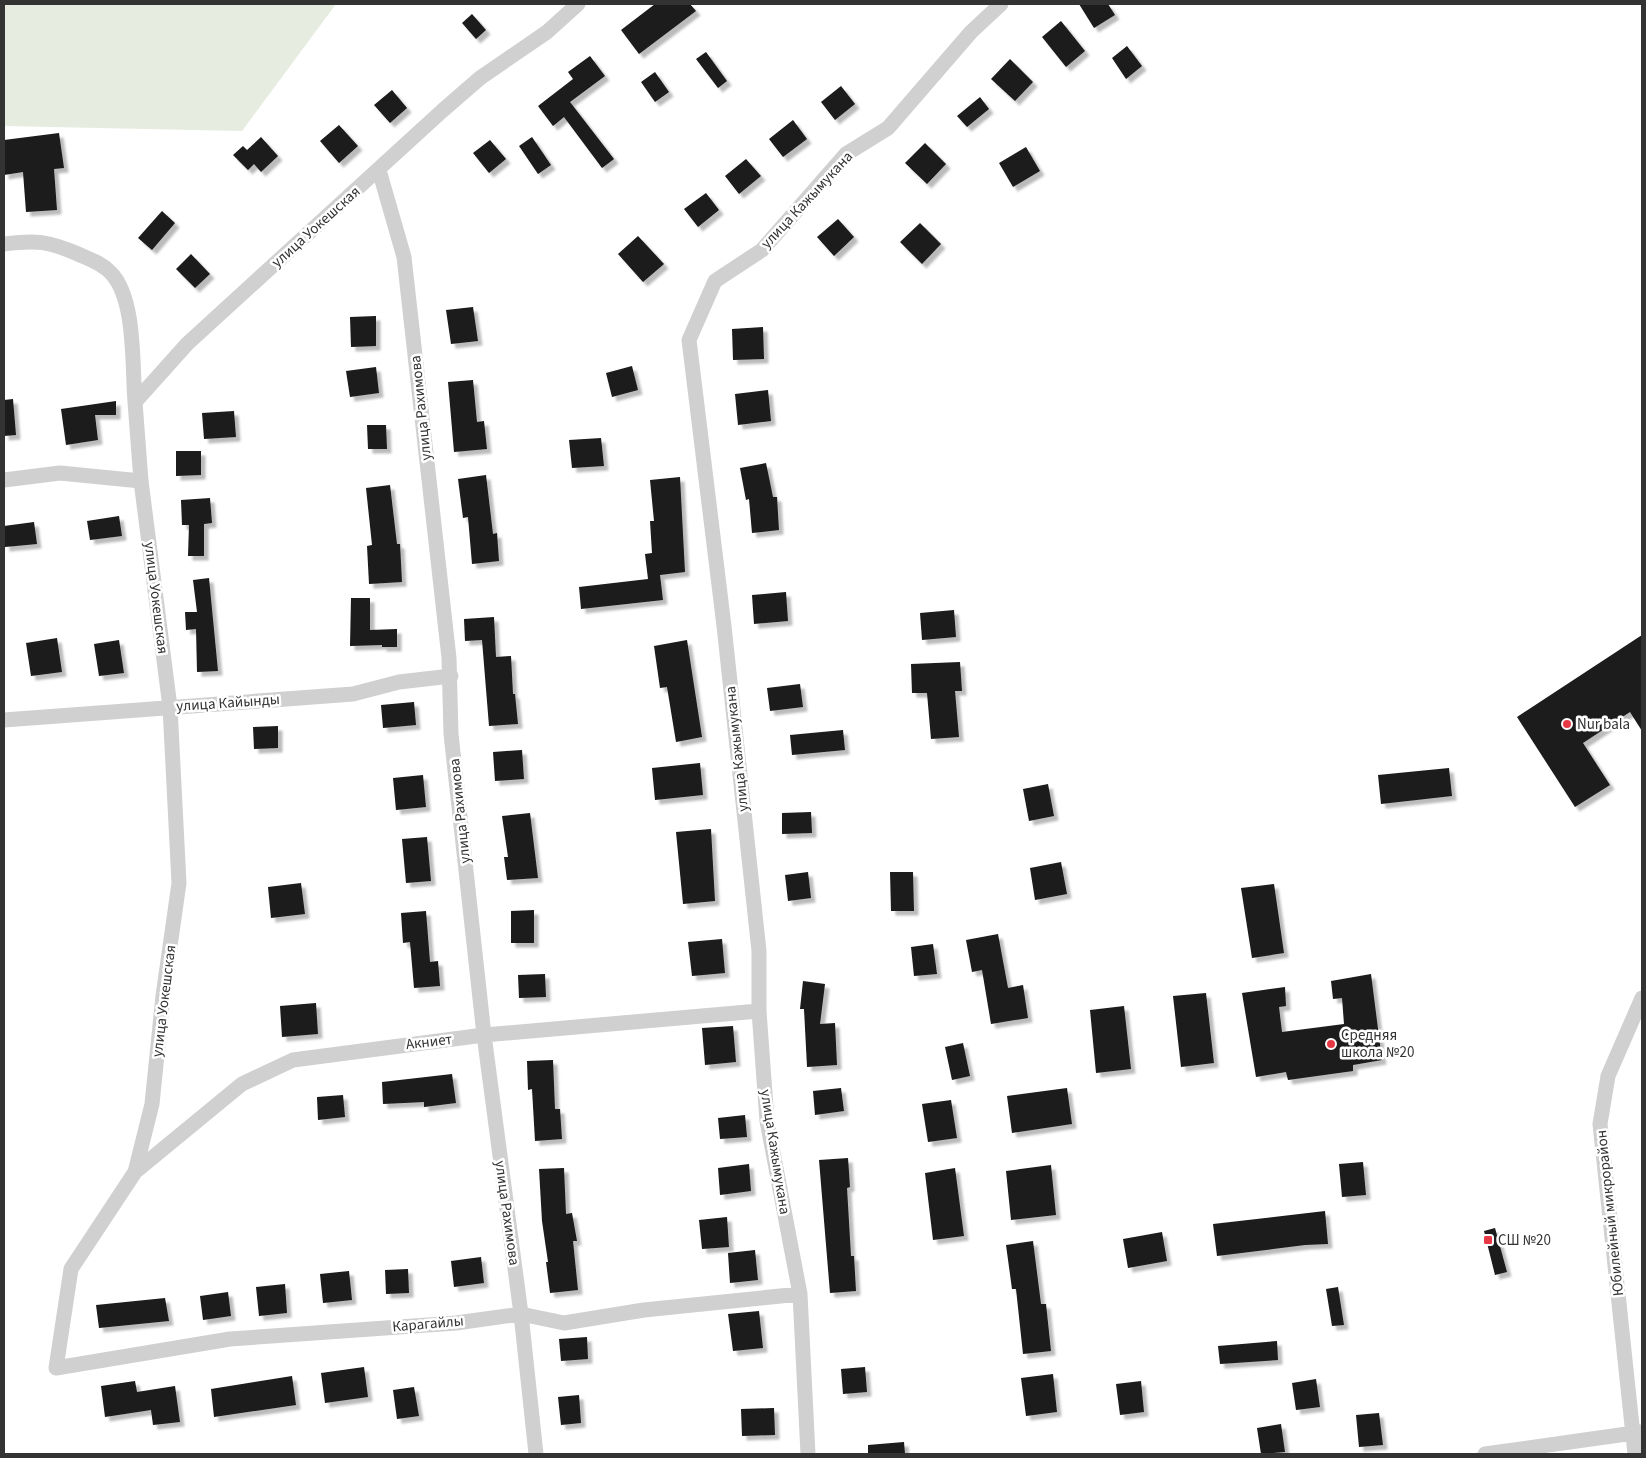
<svg xmlns="http://www.w3.org/2000/svg" width="1646" height="1458" font-family="'Source Sans 3',sans-serif">
	<style>
		.green { fill: #e6ecdf }
		.building { fill: #1a1a1a; filter: url(#shadow) }
		.lines { fill: none; stroke-linecap: round; stroke-linejoin: round }
		.minor { stroke: #d0d0d0; stroke-width: 15 }
		.poi-dot { fill: #e63946; stroke: #fff; stroke-width: 2 }
		.labels { text-anchor: middle; dominant-baseline: central; stroke-width: 5; stroke-linejoin: round; paint-order: stroke }
		.street-label { font-size: 15px; fill: #333; stroke: #fff }
		.poi-label { font-size: 15px; fill: #333; stroke: #fff; text-anchor: start }
	</style>
	<defs>
		<filter id="shadow"><feDropShadow dx="4.5" dy="4.5" stdDeviation="1" flood-color="#0004"/></filter>
	</defs>
	<rect width="100%" height="100%" fill="#fff"/>
	<!-- green -->
	<path class="green" d="M 4,4 L 336,4 L 242,131 L 4,126 Z"/>
	<!-- building -->
	<path class="building" d="M 655,4 L 690,4 L 696,11 L 639,54 L 621,30 Z
		M 1079,4 L 1108,4 L 1115,15 L 1094,28 Z
		M 472,14 L 486,30 L 476,39 L 462,23 Z
		M 1061,21 L 1085,51 L 1066,67 L 1042,37 Z
		M 1127,46 L 1142,66 L 1126,79 L 1112,58 Z
		M 706,52 L 727,81 L 718,88 L 696,59 Z
		M 590,56 L 605,76 L 570,102 L 614,159 L 602,168 L 564,117 L 553,126 L 538,106 L 573,79 L 568,72 Z
		M 1010,59 L 1033,82 L 1015,101 L 991,79 Z
		M 655,72 L 669,92 L 655,102 L 641,82 Z
		M 841,86 L 855,104 L 835,120 L 821,102 Z
		M 392,90 L 407,108 L 390,123 L 374,105 Z
		M 980,97 L 989,109 L 967,127 L 957,116 Z
		M 793,120 L 807,139 L 783,157 L 769,139 Z
		M 339,125 L 358,146 L 339,163 L 320,141 Z
		M 59,133 L 64,168 L 54,169 L 57,210 L 26,212 L 23,172 L 4,175 L 4,140 Z
		M 261,137 L 278,156 L 261,172 L 254,164 L 248,170 L 233,155 L 243,146 L 247,150 Z
		M 532,137 L 551,165 L 538,174 L 519,146 Z
		M 490,140 L 506,159 L 489,173 L 473,153 Z
		M 925,143 L 946,164 L 927,184 L 905,163 Z
		M 1026,147 L 1040,171 L 1013,187 L 999,163 Z
		M 746,159 L 761,176 L 739,194 L 725,176 Z
		M 706,193 L 719,210 L 698,227 L 684,209 Z
		M 162,211 L 175,223 L 152,250 L 138,238 Z
		M 838,219 L 854,237 L 834,256 L 817,237 Z
		M 920,223 L 941,244 L 922,264 L 900,242 Z
		M 638,236 L 664,264 L 643,282 L 618,254 Z
		M 191,254 L 210,274 L 195,288 L 176,269 Z
		M 473,307 L 478,341 L 451,344 L 446,310 Z
		M 376,316 L 376,346 L 351,347 L 350,317 Z
		M 763,327 L 764,359 L 733,360 L 732,329 Z
		M 632,366 L 638,390 L 612,397 L 606,373 Z
		M 376,367 L 379,393 L 350,397 L 346,371 Z
		M 473,380 L 477,422 L 484,421 L 487,449 L 454,452 L 448,382 Z
		M 768,390 L 771,421 L 738,425 L 735,394 Z
		M 13,399 L 16,435 L 4,436 L 4,400 Z
		M 116,401 L 116,415 L 95,415 L 98,440 L 66,445 L 61,409 Z
		M 234,411 L 236,437 L 204,439 L 202,413 Z
		M 367,425 L 386,425 L 387,449 L 368,449 Z
		M 601,438 L 604,466 L 572,468 L 569,440 Z
		M 176,451 L 201,451 L 201,475 L 176,476 Z
		M 766,463 L 773,497 L 777,497 L 779,530 L 752,533 L 749,499 L 746,500 L 740,468 Z
		M 486,475 L 493,534 L 497,533 L 499,561 L 472,564 L 468,517 L 463,518 L 458,479 Z
		M 680,477 L 685,572 L 660,575 L 663,600 L 581,609 L 579,587 L 648,579 L 645,554 L 652,553 L 650,521 L 654,521 L 650,480 Z
		M 390,485 L 397,544 L 400,544 L 402,582 L 369,584 L 367,546 L 372,545 L 366,488 Z
		M 210,498 L 212,523 L 204,524 L 204,556 L 188,556 L 189,525 L 182,525 L 181,500 Z
		M 119,516 L 122,536 L 90,540 L 87,521 Z
		M 34,522 L 37,544 L 5,547 L 4,526 Z
		M 209,578 L 218,671 L 197,672 L 196,629 L 186,630 L 185,612 L 197,612 L 193,580 Z
		M 786,592 L 788,621 L 754,624 L 752,595 Z
		M 351,598 L 370,598 L 370,630 L 397,629 L 397,647 L 382,647 L 382,645 L 350,646 Z
		M 954,610 L 956,637 L 922,640 L 920,613 Z
		M 494,617 L 496,657 L 511,656 L 513,694 L 515,694 L 518,724 L 489,726 L 482,640 L 465,641 L 464,619 Z
		M 1642,635 L 1642,731 L 1630,712 L 1583,743 L 1610,785 L 1575,807 L 1517,717 Z
		M 57,638 L 62,672 L 31,676 L 26,643 Z
		M 119,640 L 124,673 L 99,676 L 94,644 Z
		M 687,640 L 702,737 L 676,742 L 667,687 L 660,688 L 654,646 Z
		M 960,662 L 962,691 L 955,691 L 959,737 L 931,739 L 927,693 L 912,693 L 911,664 Z
		M 800,684 L 803,707 L 770,711 L 767,688 Z
		M 414,702 L 416,725 L 383,728 L 381,705 Z
		M 278,726 L 278,748 L 254,749 L 253,727 Z
		M 843,730 L 845,750 L 792,755 L 790,735 Z
		M 522,750 L 524,779 L 495,781 L 493,752 Z
		M 700,763 L 703,795 L 655,800 L 652,768 Z
		M 1449,768 L 1452,796 L 1381,804 L 1378,775 Z
		M 423,775 L 426,807 L 396,810 L 393,778 Z
		M 1048,784 L 1054,816 L 1029,821 L 1023,789 Z
		M 811,812 L 812,833 L 782,834 L 782,813 Z
		M 530,813 L 538,878 L 507,880 L 504,857 L 508,857 L 502,816 Z
		M 711,829 L 715,901 L 683,904 L 676,832 Z
		M 427,837 L 431,881 L 406,883 L 402,839 Z
		M 1061,862 L 1067,894 L 1035,900 L 1030,868 Z
		M 808,872 L 811,898 L 788,901 L 785,875 Z
		M 890,872 L 913,872 L 914,911 L 891,911 Z
		M 301,883 L 305,914 L 271,918 L 268,887 Z
		M 1274,884 L 1284,953 L 1252,958 L 1241,888 Z
		M 534,910 L 534,943 L 511,943 L 511,911 Z
		M 426,911 L 430,962 L 438,961 L 440,986 L 414,988 L 410,942 L 403,943 L 401,913 Z
		M 998,934 L 1008,988 L 1023,985 L 1028,1018 L 991,1024 L 982,970 L 972,972 L 966,940 Z
		M 722,939 L 725,973 L 692,976 L 688,942 Z
		M 933,944 L 937,974 L 914,976 L 911,947 Z
		M 545,974 L 546,997 L 519,998 L 518,975 Z
		M 1371,974 L 1382,1060 L 1353,1065 L 1353,1071 L 1288,1080 L 1286,1072 L 1256,1077 L 1242,993 L 1285,987 L 1286,1006 L 1279,1007 L 1282,1032 L 1344,1024 L 1342,998 L 1333,999 L 1331,981 Z
		M 803,981 L 825,984 L 820,1024 L 835,1023 L 837,1065 L 807,1067 L 804,1009 L 800,1009 Z
		M 1206,993 L 1214,1063 L 1181,1067 L 1173,996 Z
		M 316,1003 L 318,1034 L 282,1037 L 280,1006 Z
		M 1124,1006 L 1131,1069 L 1096,1073 L 1090,1010 Z
		M 733,1026 L 736,1062 L 705,1065 L 702,1028 Z
		M 963,1043 L 970,1076 L 952,1080 L 945,1047 Z
		M 553,1060 L 555,1109 L 560,1109 L 562,1139 L 535,1141 L 532,1089 L 528,1090 L 527,1061 Z
		M 452,1074 L 456,1103 L 424,1107 L 424,1102 L 383,1104 L 382,1082 Z
		M 841,1088 L 844,1111 L 815,1115 L 813,1091 Z
		M 1067,1088 L 1072,1124 L 1012,1133 L 1007,1096 Z
		M 343,1095 L 345,1117 L 318,1120 L 317,1097 Z
		M 951,1100 L 957,1138 L 928,1142 L 922,1104 Z
		M 745,1115 L 747,1137 L 720,1139 L 718,1118 Z
		M 848,1158 L 850,1187 L 847,1188 L 851,1256 L 854,1256 L 856,1291 L 830,1293 L 819,1160 Z
		M 1363,1162 L 1366,1195 L 1342,1197 L 1339,1164 Z
		M 749,1164 L 751,1191 L 720,1195 L 718,1168 Z
		M 1051,1165 L 1056,1215 L 1011,1220 L 1006,1171 Z
		M 564,1168 L 566,1214 L 572,1213 L 577,1241 L 573,1241 L 578,1290 L 550,1293 L 546,1262 L 548,1262 L 542,1221 L 539,1169 Z
		M 955,1168 L 964,1236 L 933,1240 L 925,1173 Z
		M 1325,1211 L 1328,1244 L 1305,1245 L 1217,1256 L 1213,1224 Z
		M 727,1217 L 729,1247 L 702,1249 L 699,1220 Z
		M 1495,1228 L 1507,1272 L 1495,1275 L 1484,1231 Z
		M 1162,1232 L 1167,1261 L 1128,1268 L 1123,1239 Z
		M 1033,1241 L 1041,1304 L 1046,1304 L 1051,1351 L 1023,1354 L 1016,1289 L 1012,1289 L 1006,1245 Z
		M 755,1250 L 758,1280 L 730,1283 L 728,1253 Z
		M 481,1257 L 484,1283 L 454,1287 L 451,1261 Z
		M 408,1269 L 409,1293 L 386,1294 L 385,1270 Z
		M 349,1271 L 352,1300 L 323,1303 L 320,1274 Z
		M 285,1284 L 287,1313 L 259,1316 L 256,1287 Z
		M 1338,1287 L 1344,1325 L 1332,1326 L 1326,1289 Z
		M 228,1292 L 231,1316 L 203,1320 L 200,1296 Z
		M 165,1298 L 169,1321 L 99,1328 L 96,1305 Z
		M 759,1311 L 763,1348 L 733,1351 L 728,1314 Z
		M 587,1337 L 588,1359 L 561,1361 L 559,1339 Z
		M 1277,1341 L 1278,1360 L 1220,1364 L 1218,1346 Z
		M 364,1367 L 368,1397 L 325,1403 L 321,1373 Z
		M 865,1367 L 867,1392 L 843,1394 L 841,1369 Z
		M 1053,1374 L 1057,1412 L 1026,1416 L 1021,1378 Z
		M 292,1376 L 296,1405 L 214,1417 L 211,1389 Z
		M 1316,1379 L 1320,1407 L 1296,1410 L 1292,1383 Z
		M 135,1381 L 137,1392 L 175,1386 L 180,1422 L 153,1425 L 151,1410 L 105,1417 L 101,1386 Z
		M 1141,1381 L 1144,1412 L 1120,1415 L 1116,1384 Z
		M 414,1387 L 419,1416 L 397,1419 L 393,1390 Z
		M 579,1395 L 581,1423 L 561,1425 L 558,1397 Z
		M 774,1408 L 775,1435 L 742,1436 L 741,1409 Z
		M 1379,1413 L 1383,1445 L 1359,1447 L 1356,1415 Z
		M 1281,1424 L 1285,1452 L 1261,1454 L 1257,1428 Z
		M 904,1442 L 905,1454 L 868,1454 L 868,1445 Z"/>
	<g class="lines">
		<!-- minor -->
		<path class="minor" d="M 578,4 L 547,32 L 480,78 L 442,111 L 187,344 L 135,402 L 141,481 L 170,707 L 179,883 L 163,996 L 152,1104 L 135,1172 L 71,1269 L 56,1368 L 230,1339 L 456,1323 L 521,1314 L 564,1323 L 644,1310 L 800,1294
			M 379,170 L 404,257 L 449,658 L 451,734 L 484,1035 L 521,1314 L 536,1454
			M 4,244 C 36,240 48,241 78,254 C 89,259 102,263 111,273 C 136,299 132,366 135,402
			M 4,480 L 60,473 L 141,481
			M 4,720 L 353,694 L 399,682 L 451,676
			M 135,1172 L 242,1084 L 293,1060 L 484,1035 L 759,1011
			M 808,1454 L 800,1294 L 767,1121 L 759,1011 L 759,951 L 724,626 L 689,340 L 715,281 L 762,250 L 846,154 L 888,128 L 971,32 L 1001,4
			M 1485,1454 L 1641,1432
			M 1635,1454 L 1600,1124 L 1608,1076 L 1642,998"/>
	</g>
	<!-- markers -->
	<g class="poi-dot">
		<circle cx="1567" cy="724" r="5"/>
		<circle cx="1331" cy="1044" r="5"/>
		<rect x="1483" y="1235" width="10" height="10" rx="2.5"/>
	</g>
	<g class="labels">
		<!-- street labels -->
		<g class="street-label">
			<text transform="translate(807 200) rotate(-47)">улица Кажымукана</text>
			<text transform="translate(316 227) rotate(-42)">улица Уокешская</text>
			<text transform="translate(421 408) rotate(-96)">улица Рахимова</text>
			<text transform="translate(156 598) rotate(83)">улица Уокешская</text>
			<text transform="translate(228 703) rotate(-4)">улица Кайынды</text>
			<text transform="translate(737 749) rotate(-96)">улица Кажымукана</text>
			<text transform="translate(460 811) rotate(-96)">улица Рахимова</text>
			<text transform="translate(164 1001) rotate(-83)">улица Уокешская</text>
			<text transform="translate(429 1042) rotate(-7)">Акниет</text>
			<text transform="translate(775 1152) rotate(81)">улица Кажымукана</text>
			<text transform="translate(507 1213) rotate(82)">улица Рахимова</text>
			<text transform="translate(1610 1213) rotate(-96)">Юбилейный микрорайон</text>
			<text transform="translate(428 1324) rotate(-5)">Карагайлы</text>
		</g>
		<!-- poi labels -->
		<g class="poi-label">
			<text x="1577" y="724">Nur bala</text>
			<text x="1341" y="1035">Средняя<tspan x="1341" dy="17">школа №20</tspan></text>
			<text x="1498" y="1240">СШ №20</text>
		</g>
	</g>
	<!-- border -->
	<rect width="1646" height="1458" fill="none" stroke="#333333" stroke-width="10"/>
</svg>
